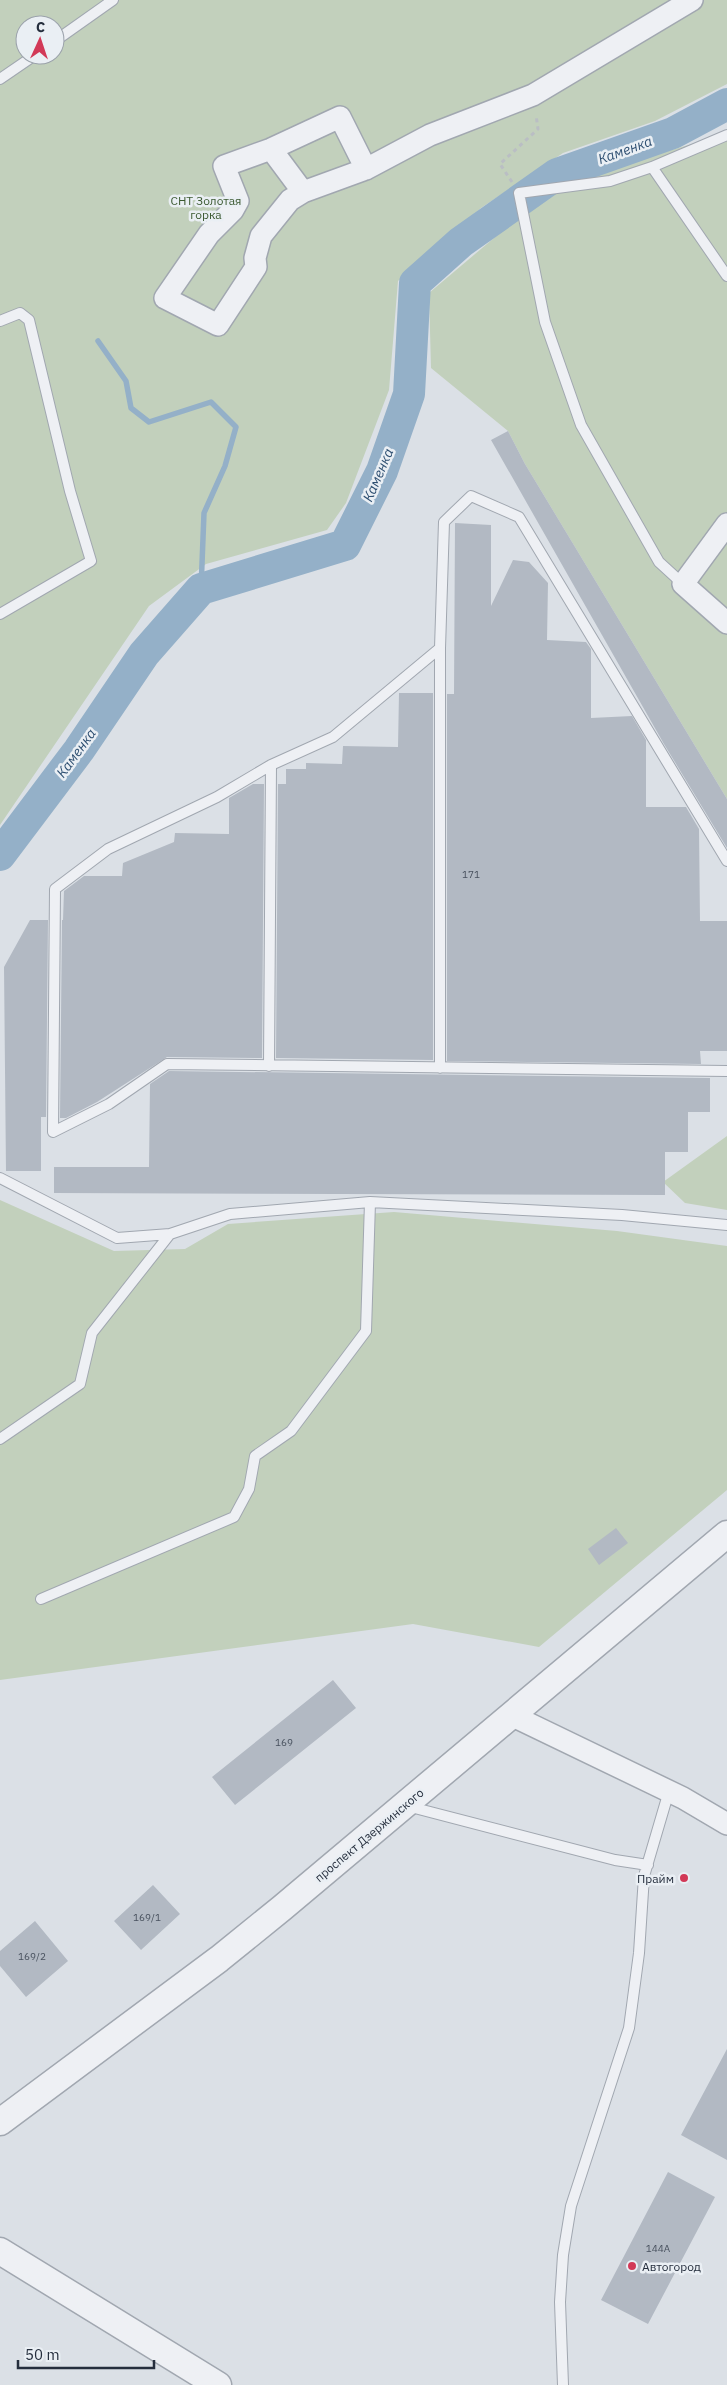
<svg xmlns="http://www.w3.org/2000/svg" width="727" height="2385" font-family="'IBM Plex Sans',sans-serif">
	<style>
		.green { fill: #c2d0bc; fill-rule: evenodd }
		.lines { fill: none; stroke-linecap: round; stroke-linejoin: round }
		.stream { stroke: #94b0c8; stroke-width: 5.5 }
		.river { stroke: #94b0c8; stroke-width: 32 }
		.building { fill: #b2b9c3 }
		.service-casing { stroke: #a1a7b0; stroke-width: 12 }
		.minor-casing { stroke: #a1a7b0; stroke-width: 24 }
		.tertiary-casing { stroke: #a1a7b0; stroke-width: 29 }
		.path { stroke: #babec4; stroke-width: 3; stroke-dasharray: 4 4; stroke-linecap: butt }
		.service { stroke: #eef0f4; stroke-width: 10 }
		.minor { stroke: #eef0f4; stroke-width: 21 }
		.tertiary { stroke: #eef0f4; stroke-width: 26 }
		.poi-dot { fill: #d23957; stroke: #eaeff4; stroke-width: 2 }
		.labels { text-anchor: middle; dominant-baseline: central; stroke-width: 5; stroke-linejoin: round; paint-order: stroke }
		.number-label { font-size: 10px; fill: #48515e }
		.park-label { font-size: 12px; fill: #3b5931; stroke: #eaeff4 }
		.street-label { font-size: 12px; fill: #252e3d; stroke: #eaeff4 }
		.poi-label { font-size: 12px; fill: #252e3d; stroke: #eaeff4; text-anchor: end }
		.water-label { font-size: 14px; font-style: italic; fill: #2e4f71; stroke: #eaeff4 }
	</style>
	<rect width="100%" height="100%" fill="#dbe0e6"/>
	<!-- green -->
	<path class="green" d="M 0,0 L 727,0 L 727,84 L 655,121 L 563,153 L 481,208 L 398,281 L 389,390 L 346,503 L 327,530 L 206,564 L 149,606 L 0,825 ZM 25,25 L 55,25 L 55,55 L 25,55 Z
		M 727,130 L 727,799 L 525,464 L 508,431 L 431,368 L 429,293 L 527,210 L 585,176 L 715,137 Z
		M 727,1136 L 727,1210 L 685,1203 L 663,1182 Z
		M 0,1200 L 114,1251 L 185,1249 L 228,1224 L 394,1212 L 617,1231 L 727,1246 L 727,1490 L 539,1647 L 413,1624 L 0,1680 Z"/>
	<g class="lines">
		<!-- stream -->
		<path class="stream" d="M 98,341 L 126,381 L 131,408 L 149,422 L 211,402 L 236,427 L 225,466 L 204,513 L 201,589"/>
		<!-- river -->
		<path class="river" d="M 0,855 L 79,750 L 144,654 L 201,589 L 345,545 L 382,471 L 409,394 L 415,283 L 461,242 L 557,174 L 673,133 L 727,104"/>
	</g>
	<!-- building -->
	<path class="building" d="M 508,431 L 525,464 L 727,799 L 727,848 L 664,744 L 491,440 Z
		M 455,523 L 491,525 L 491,606 L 513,560 L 529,562 L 548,583 L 547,640 L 586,642 L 591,649 L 591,718 L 632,716 L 646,740 L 646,807 L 686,807 L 699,829 L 700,921 L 727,921 L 727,1051 L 700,1051 L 701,1064 L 447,1061 L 447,694 L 454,694 Z
		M 399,693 L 433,693 L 433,1060 L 276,1058 L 278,784 L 286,784 L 286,769 L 306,769 L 306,763 L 342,764 L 343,746 L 398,747 Z
		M 253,784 L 264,784 L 262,1058 L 167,1057 L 97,1102 L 66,1118 L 60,1118 L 62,920 L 63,920 L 64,891 L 84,876 L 122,876 L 123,863 L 174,842 L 175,833 L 229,834 L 229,798 Z
		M 30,920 L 48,920 L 46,1117 L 41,1117 L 41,1171 L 6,1171 L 4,967 Z
		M 169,1071 L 710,1078 L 710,1112 L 688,1112 L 688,1152 L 665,1152 L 665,1195 L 54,1193 L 54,1167 L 149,1167 L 150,1084 Z
		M 616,1528 L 628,1543 L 599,1565 L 588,1549 Z
		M 333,1680 L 356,1708 L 235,1805 L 212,1777 Z
		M 153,1885 L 180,1914 L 141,1950 L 114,1921 Z
		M 35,1921 L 68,1961 L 26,1997 L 0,1966 L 0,1951 Z
		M 727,2049 L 727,2160 L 681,2135 Z
		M 668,2172 L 715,2197 L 648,2324 L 601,2300 Z"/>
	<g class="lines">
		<!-- service casing -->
		<g class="service-casing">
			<path id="service" d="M 55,41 L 113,0
				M 0,79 L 35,55
				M 652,167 L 727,276
				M 0,321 L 20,313 L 29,320 L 70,491 L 91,561 L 0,614
				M 683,584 L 659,562 L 581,425 L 545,322 L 519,193 L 610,181 L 652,167 L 727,135
				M 440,648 L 440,1068
				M 727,861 L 519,517 L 471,496 L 444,522 L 440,648 L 333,737 L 271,765 L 217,797 L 108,849 L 55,889 L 53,1132 L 109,1104 L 167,1064 L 727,1071
				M 269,1066 L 271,765
				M 0,1178 L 117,1238 L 170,1234 L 230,1214 L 370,1202 L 622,1215 L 727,1225
				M 0,1439 L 80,1384 L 92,1333 L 170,1234
				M 41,1599 L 234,1517 L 249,1489 L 255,1456 L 291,1431 L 366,1331 L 370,1202
				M 407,1806 L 615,1860 L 648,1865
				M 563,2385 L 560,2302 L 563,2255 L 571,2206 L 629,2028 L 639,1953 L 644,1876 L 669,1791"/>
		</g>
		<!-- minor casing -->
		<g class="minor-casing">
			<path id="minor" d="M 271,149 L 303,192
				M 366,169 L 340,117 L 271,149 L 224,166 L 238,201 L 233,210 L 209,234 L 165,298 L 218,325 L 256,267 L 255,258 L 261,236 L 290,200 L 303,192 L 366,169 L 430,135 L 533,95 L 692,0
				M 727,524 L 683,584 L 727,623
				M 511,1715 L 683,1798 L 727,1824"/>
		</g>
		<!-- tertiary casing -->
		<g class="tertiary-casing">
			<path id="tertiary" d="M 0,2122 L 219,1959 L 282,1908 L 727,1534
				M 0,2251 L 218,2385"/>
		</g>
		<!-- path -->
		<path class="path" d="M 512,182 L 500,164 L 538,129 L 536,115"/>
		<!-- service -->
		<use href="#service" class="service"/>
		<!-- minor -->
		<use href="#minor" class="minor"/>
		<!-- tertiary -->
		<use href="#tertiary" class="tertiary"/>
	</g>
	<!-- markers -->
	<g class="poi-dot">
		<circle cx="684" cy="1878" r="5"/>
		<circle cx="632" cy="2266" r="5"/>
	</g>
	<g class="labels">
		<!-- number labels -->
		<g class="number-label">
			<text x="471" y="874">171</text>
			<text x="284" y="1742">169</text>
			<text x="147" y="1917">169/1</text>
			<text x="32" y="1956">169/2</text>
			<text x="658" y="2248">144А</text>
		</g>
		<!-- park labels -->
		<g class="park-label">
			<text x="206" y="200">СНТ Золотая<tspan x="206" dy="14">горка</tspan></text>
		</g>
		<!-- street labels -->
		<g class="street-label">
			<text transform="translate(369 1835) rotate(-40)">проспект Дзержинского</text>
		</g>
		<!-- poi labels -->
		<g class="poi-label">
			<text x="674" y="1878">Прайм</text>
			<text x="642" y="2266" text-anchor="start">Автогород</text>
		</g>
		<!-- water labels -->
		<g class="water-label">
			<text transform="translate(625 150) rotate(-20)">Каменка</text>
			<text transform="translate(378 475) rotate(-67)">Каменка</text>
			<text transform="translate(76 753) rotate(-54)">Каменка</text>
		</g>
	</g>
	<!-- north arrow -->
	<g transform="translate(40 40) rotate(3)"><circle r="24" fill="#eaeff4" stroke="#9ba2ab"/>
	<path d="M0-4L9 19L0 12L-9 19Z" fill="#d23957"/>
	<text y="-8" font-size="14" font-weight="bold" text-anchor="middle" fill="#252e3d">С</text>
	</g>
	<!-- scale -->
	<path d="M18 2360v8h136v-8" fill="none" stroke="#252e3d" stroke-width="2.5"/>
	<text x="25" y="2360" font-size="15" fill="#252e3d" stroke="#eaeff4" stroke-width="4" paint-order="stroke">50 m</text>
</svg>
